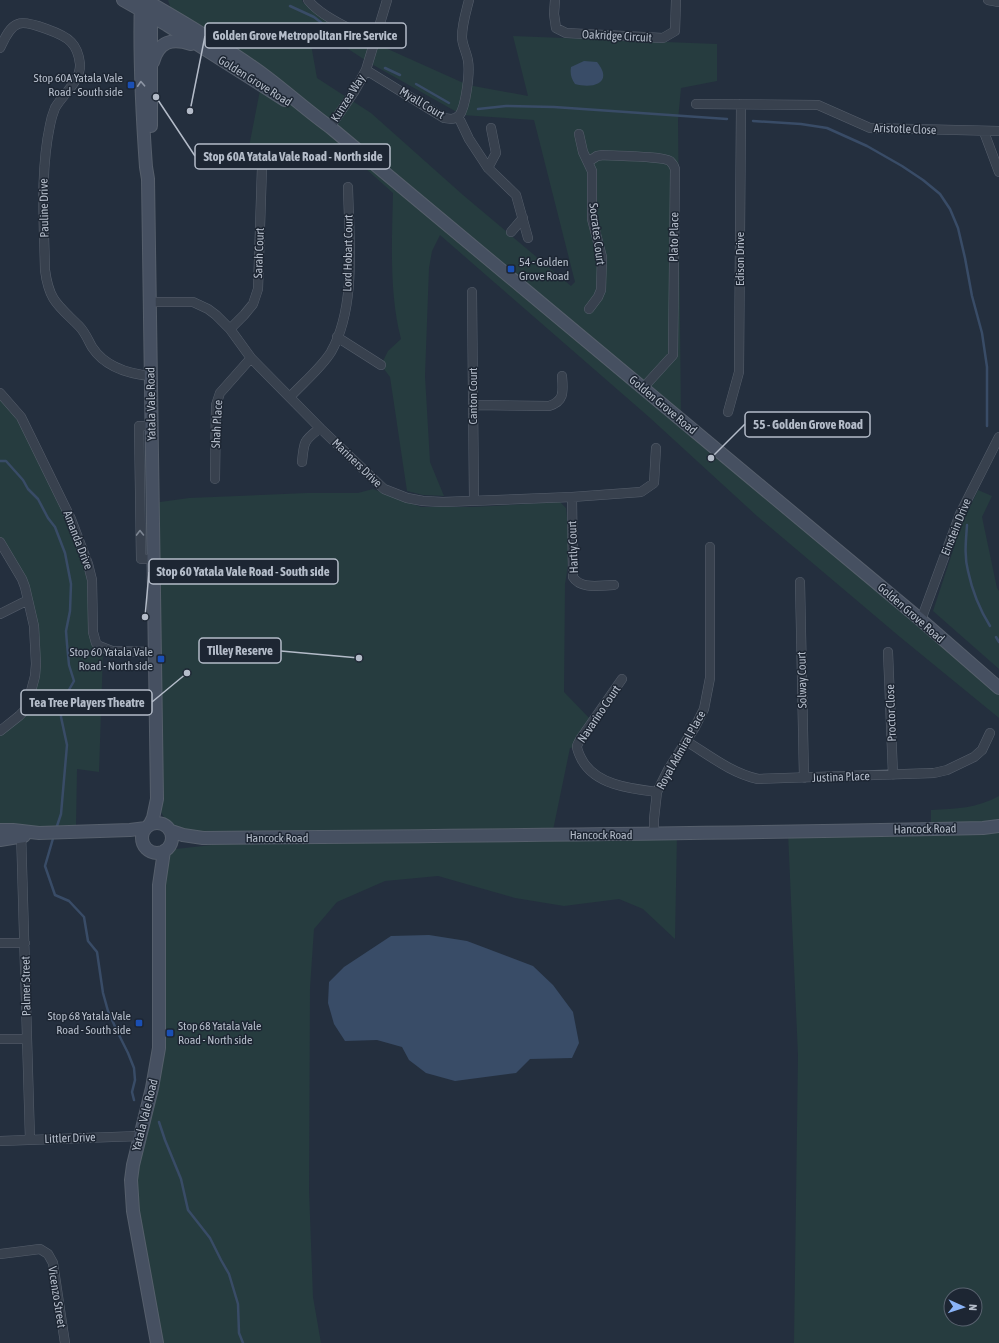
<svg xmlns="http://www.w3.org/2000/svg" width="999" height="1343" font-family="'Asap Condensed',sans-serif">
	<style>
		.green { fill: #263c3f; fill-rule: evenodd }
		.water { fill: #394c67 }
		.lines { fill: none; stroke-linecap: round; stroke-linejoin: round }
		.stream { stroke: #394c67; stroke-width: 2.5 }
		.street-casing { stroke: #565f6c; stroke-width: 10 }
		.secondary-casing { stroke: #565f6c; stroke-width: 14 }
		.street { stroke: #38414e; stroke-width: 9 }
		.secondary { stroke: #465061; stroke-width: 12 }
		.oneway { stroke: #8e96a5 }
		.oneway2 { stroke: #7c8592 }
		.transit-dot { fill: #1a4fb4; stroke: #1d2633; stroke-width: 1.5 }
		.labels { text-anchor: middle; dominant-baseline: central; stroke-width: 3; stroke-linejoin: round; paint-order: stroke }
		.street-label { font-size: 12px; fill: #b4bcc9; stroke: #1d2633 }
		.poi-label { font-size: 12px; fill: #b4bcc9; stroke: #1d2633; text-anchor: end }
		.leader { fill: none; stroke: #b4bcc9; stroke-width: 1.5 }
		.callout-dot { fill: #b4bcc9; stroke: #1d2633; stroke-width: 1.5 }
		.callout { fill: #1d2633; stroke: #b4bcc9; stroke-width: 1.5 }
		.callout-label { font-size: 13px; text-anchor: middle; font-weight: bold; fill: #b4bcc9 }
	</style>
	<rect width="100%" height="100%" fill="#242f3e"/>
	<!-- green -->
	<path class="green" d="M 168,0 L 302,0 L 303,3 L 390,50 L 468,85 L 528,96 L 513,36 L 717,44 L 717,81 L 681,88 L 678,120 L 681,420 L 999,689 L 999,718 L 900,637 L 757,516 L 649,417 L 440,235 L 432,251 L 429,268 L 425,376 L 430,462 L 444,496 L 423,495 L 407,491 L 390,377 L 381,365 L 388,351 L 401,339 C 389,293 392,241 393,193 L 365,168 L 343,151 L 248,152 L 261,85 L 173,16 ZM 307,22 L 368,62 L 462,115 L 534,120 L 575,282 L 571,286 L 463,195 L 371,113 L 317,78 Z
		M 0,394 L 3,396 L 43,461 L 91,572 L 93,631 L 103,653 L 99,772 L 77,769 L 76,827 L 0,830 L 0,731 L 19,716 L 35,676 L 28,600 L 24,573 L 0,541 Z
		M 373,489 L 421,507 L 474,507 L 560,502 L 566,508 C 569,533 570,559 565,584 L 564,692 L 592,721 L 577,747 L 570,748 L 552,835 L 677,834 L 675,939 L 643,909 L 619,899 L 564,906 L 515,898 L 438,876 L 385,881 L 337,902 L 314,929 L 310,988 L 309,1190 L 313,1297 L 321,1343 L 156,1343 L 133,1211 L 140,1136 L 157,1069 L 157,875 L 167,850 L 273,838 L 171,831 L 161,812 L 157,799 L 153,503 L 189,498 L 307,493 L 358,493 Z
		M 978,490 L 992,496 L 982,517 L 997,588 L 999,591 L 999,669 L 933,611 L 961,526 Z
		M 999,796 L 999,1343 L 794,1343 L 798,1055 L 788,833 L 931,828 L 931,810 C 955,809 978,808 999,796 ZM 951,1295 L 975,1295 L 975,1319 L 951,1319 Z"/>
	<!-- water -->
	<path class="water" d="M 584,61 L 597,62 C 614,83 593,89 575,84 C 571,78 570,74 571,67 Z
		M 429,935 L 467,941 L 533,966 L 553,985 L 573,1012 L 579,1043 L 572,1058 L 530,1059 L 516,1073 L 455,1081 L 426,1073 L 409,1060 L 402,1047 L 377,1040 L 345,1041 L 334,1024 L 328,1003 L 329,982 L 344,967 L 391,936 Z"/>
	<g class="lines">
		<!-- stream -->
		<path class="stream" d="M 290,6 L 314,17 L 350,45
			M 385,68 L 400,75
			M 416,84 L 449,103
			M 478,109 L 506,106 L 554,107 L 727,119
			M 753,121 L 801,124 L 827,128 L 867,146 L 902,166 L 923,180 L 940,194 L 950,209 L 958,228 L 965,258 L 972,296 L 982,333 L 987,367 L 987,426
			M 0,461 L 6,461 L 23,480 L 28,489 L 38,499 L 48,518 L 55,527 L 65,553 L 71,584 L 70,611 L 66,631 L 67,644 L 69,665 L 74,681 L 62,702 L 61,717 L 67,745 L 61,814 L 56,829
			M 967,525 C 966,540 964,556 968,571 C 972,590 980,610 990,626
			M 996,637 L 999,642
			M 54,835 L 45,866 L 55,895 L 69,901 L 84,917 L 88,941 L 97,952 L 103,993 L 108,1011 L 117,1031 L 128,1053 L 134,1068 L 135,1080 L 132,1092 L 134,1100
			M 159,1122 L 165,1140 L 181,1179 L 188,1210 L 210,1238 L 221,1260 L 229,1274 L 238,1304 L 239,1333 L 243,1343"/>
		<!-- street casing -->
		<g class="street-casing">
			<path id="street" d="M 308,0 C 321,17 355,31 374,41
				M 555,0 L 554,14 L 556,28 L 566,33 L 663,38 L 675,31 L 676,0
				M 988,0 L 999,2
				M 0,48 C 4,40 9,27 18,24 C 27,20 64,34 71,42 C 77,48 79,55 80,64 C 81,81 63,94 55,108 C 53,113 51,119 50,125 C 40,172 44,222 45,270 C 49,301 58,305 79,326 C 85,332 88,340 92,347 C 105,367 129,374 151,376
				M 366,70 L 444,118 C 450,119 454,120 459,116 C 466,107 470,72 468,61 C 467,53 462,45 462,37 C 462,24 466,12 469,0
				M 696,104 L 818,105 L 870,128 L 999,131
				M 458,116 L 469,139 L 488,168 L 516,195 L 528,238
				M 330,127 L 354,92 L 366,70 L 387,0
				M 984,132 L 999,172
				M 579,134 L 583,152 L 592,171 L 592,219 L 602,257 L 601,290 L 598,297 L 589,309
				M 588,162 L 597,156 L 603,155 C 614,156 663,156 670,161 C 672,163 674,165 675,169 L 673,355 L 643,388
				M 488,168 L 496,153 L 491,128
				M 511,232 L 523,218
				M 472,292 L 474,501
				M 150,302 L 193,302 L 208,309 L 216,315 L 230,329 L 251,358 L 320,428 L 384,489 L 407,498 L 423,501 L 443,502 L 572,497 L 641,492 L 654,483 L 656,448
				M 230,329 L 244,315 L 253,304 L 258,289 L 262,167
				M 337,337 L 381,365
				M 0,393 L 21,417 L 71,519 L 88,564 L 92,580 L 93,632 L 96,643 L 99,646 L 112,651 L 155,652
				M 290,397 C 302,384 322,367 331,352 C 357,306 349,238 348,187
				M 473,405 L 549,406 C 565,401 563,391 562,376
				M 728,412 L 739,372 L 741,104
				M 151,426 L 139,426 L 141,559 L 153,559
				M 302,462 C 304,440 304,441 320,428
				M 215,479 L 216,405 L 220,393 L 251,358
				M 572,497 L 573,577 C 581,590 601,585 614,585
				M 0,542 L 22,579 L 25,587 L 34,626 L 36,664 L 35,676 L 29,699 L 25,710 L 19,716 L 0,731
				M 800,582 L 804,778
				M 0,614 L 28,600
				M 921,620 L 960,514 L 999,437
				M 888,652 L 893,775
				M 622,679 L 581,738 C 580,740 578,743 577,746 C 577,750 579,754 581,758 C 594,785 631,789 657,792
				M 686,741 C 709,755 731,773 758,779 L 934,773 L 947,770 L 974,757 L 982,750 L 990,733
				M 21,831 L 30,1140
				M 654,834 L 654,819 L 657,792 L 668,770 L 695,727 L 704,709 L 710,678 L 710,547
				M 0,943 L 25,943
				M 0,1039 L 27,1039
				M 0,1141 L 140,1136
				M 0,1254 L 40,1249 L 48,1254 L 53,1263 L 65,1343"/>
		</g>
		<!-- secondary casing -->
		<g class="secondary-casing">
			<path id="secondary" d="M 123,0 L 167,25 L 285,100
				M 141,0 C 139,56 142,111 146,167 L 148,179 L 157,799 L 153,818 L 150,824
				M 145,0 C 187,24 229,49 268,78 C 289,94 309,112 330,127 L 921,620 L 999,688
				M 153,62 C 159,41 172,38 191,44
				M 151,126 L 151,11
				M142 838a15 15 0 1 1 30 0a15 15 0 1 1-30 0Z
				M 0,830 L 13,830 L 39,833 L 130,830 L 146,828
				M 171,831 L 183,835 L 203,838 C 463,836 723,834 983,828 L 999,826
				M 0,840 L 24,836
				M 157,1343 L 133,1211 L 131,1180 L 133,1165 L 152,1088 L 159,1048 L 159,885 L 164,851"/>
		</g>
		<!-- street -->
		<use href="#street" class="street"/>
		<!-- secondary -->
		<use href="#secondary" class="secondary"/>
	</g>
	<!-- one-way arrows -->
	<defs><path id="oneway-chevron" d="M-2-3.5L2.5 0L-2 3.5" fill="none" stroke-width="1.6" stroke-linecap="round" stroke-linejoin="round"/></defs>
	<use class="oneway" href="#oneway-chevron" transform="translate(141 84) rotate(-93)"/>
	<use class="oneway2" href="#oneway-chevron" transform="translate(140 533) rotate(-91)"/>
	<!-- markers -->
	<g class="transit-dot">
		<rect x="127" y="81" width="8" height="8" rx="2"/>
		<rect x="507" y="265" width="8" height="8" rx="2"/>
		<rect x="157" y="655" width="8" height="8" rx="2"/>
		<rect x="135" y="1019" width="8" height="8" rx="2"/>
		<rect x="166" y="1029" width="8" height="8" rx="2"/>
	</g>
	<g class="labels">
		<!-- street labels -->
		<g class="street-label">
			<text transform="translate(617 36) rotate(3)">Oakridge Circuit</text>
			<text transform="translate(255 81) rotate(32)">Golden Grove Road</text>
			<text transform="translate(348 98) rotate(-58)">Kunzea Way</text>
			<text transform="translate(422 103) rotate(31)">Myall Court</text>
			<text transform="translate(905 129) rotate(2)">Aristotle Close</text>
			<text transform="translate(44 208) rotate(-91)">Pauline Drive</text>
			<text transform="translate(597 234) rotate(83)">Socrates Court</text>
			<text transform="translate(674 237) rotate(-89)">Plato Place</text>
			<text transform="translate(259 253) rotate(-88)">Sarah Court</text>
			<text transform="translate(348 253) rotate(-89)">Lord Hobart Court</text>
			<text transform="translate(740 259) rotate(-90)">Edison Drive</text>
			<text transform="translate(473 396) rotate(-90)">Canton Court</text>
			<text transform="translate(151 404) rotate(-91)">Yatala Vale Road</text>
			<text transform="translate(663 405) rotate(40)">Golden Grove Road</text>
			<text transform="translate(217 424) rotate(-87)">Shah Place</text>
			<text transform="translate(357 463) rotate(44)">Mariners Drive</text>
			<text transform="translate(956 527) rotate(-68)">Einstein Drive</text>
			<text transform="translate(78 540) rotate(69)">Amanda Drive</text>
			<text transform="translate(573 547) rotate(-92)">Hartly Court</text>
			<text transform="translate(911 613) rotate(41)">Golden Grove Road</text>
			<text transform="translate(802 680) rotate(-91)">Solway Court</text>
			<text transform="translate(891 713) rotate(-92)">Proctor Close</text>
			<text transform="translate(599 714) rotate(-56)">Navarino Court</text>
			<text transform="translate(681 750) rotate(-61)">Royal Admiral Place</text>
			<text transform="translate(841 777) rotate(-2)">Justina Place</text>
			<text transform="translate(925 829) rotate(-1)">Hancock Road</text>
			<text x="601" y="835">Hancock Road</text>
			<text x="277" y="838">Hancock Road</text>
			<text transform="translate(26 986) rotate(-91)">Palmer Street</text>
			<text transform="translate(145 1115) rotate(-76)">Yatala Vale Road</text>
			<text transform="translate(70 1138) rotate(-2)">Littler Drive</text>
			<text transform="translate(57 1297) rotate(81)">Vicenzo Street</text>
		</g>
		<!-- poi labels -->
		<g class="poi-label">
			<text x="123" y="78">Stop 60A Yatala Vale<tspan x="123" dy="14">Road - South side</tspan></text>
			<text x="519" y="262" text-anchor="start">54 - Golden<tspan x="519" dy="14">Grove Road</tspan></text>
			<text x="153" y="652">Stop 60 Yatala Vale<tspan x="153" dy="14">Road - North side</tspan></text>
			<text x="131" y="1016">Stop 68 Yatala Vale<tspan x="131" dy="14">Road - South side</tspan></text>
			<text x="178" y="1026" text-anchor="start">Stop 68 Yatala Vale<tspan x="178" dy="14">Road - North side</tspan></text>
		</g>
	</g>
	<!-- callouts -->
	<path class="leader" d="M190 111L205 36M156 97L195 156M711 458L745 424M145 617L149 572M359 658L281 651M187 673L152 702"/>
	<g class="callout-dot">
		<circle cx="190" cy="111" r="4"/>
		<circle cx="156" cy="97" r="4"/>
		<circle cx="711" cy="458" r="4"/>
		<circle cx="145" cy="617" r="4"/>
		<circle cx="359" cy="658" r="4"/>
		<circle cx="187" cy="673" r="4"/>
	</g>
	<g class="callout">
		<rect x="205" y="23" width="201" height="25" rx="4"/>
		<rect x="195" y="144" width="195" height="25" rx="4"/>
		<rect x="745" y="412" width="125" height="25" rx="4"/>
		<rect x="149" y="559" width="189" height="25" rx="4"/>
		<rect x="199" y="638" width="82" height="25" rx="4"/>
		<rect x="21" y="690" width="131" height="25" rx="4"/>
	</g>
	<g class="callout-label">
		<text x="305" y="40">Golden Grove Metropolitan Fire Service</text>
		<text x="293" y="161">Stop 60A Yatala Vale Road - North side</text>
		<text x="808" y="429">55 - Golden Grove Road</text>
		<text x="243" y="576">Stop 60 Yatala Vale Road - South side</text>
		<text x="240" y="655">Tilley Reserve</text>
		<text x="87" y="707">Tea Tree Players Theatre</text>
	</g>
	<!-- north arrow -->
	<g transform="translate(963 1307) rotate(93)"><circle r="19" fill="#1d2633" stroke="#59626f"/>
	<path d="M0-3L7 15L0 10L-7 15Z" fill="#8ab4f8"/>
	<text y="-6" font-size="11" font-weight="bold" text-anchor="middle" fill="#b4bcc9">N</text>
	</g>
</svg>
